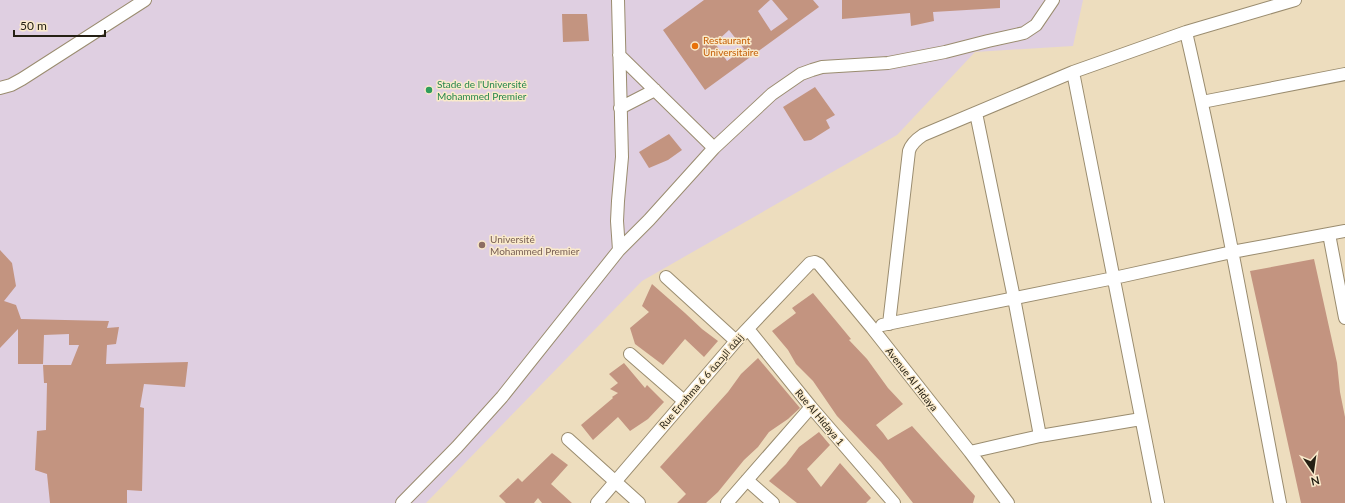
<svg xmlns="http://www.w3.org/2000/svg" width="1345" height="503" font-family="Lato,Cairo,sans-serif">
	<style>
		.education { fill: #dfcfe1 }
		.building { fill: #c39480; fill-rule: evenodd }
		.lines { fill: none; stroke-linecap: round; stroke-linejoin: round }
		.minor-casing { stroke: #9a8c6f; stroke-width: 14 }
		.minor { stroke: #fff; stroke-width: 12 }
		.food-dot { fill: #e8710a; stroke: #faeacb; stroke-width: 1.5 }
		.leisure-dot { fill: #2e9e5b; stroke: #faeacb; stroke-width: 1.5 }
		.education-dot { fill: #8d6e63; stroke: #faeacb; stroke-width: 1.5 }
		.labels { text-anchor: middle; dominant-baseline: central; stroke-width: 3; stroke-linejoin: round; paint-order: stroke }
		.food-label { font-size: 10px; fill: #c56008; stroke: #faeacb; text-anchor: start }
		.leisure-label { font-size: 10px; fill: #27864d; stroke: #faeacb; text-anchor: start }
		.education-label { font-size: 10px; fill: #785e54; stroke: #faeacb; text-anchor: start }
		.street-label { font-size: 10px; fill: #252014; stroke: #faeacb }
	</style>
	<rect width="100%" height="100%" fill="#edddbe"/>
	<!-- education -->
	<path class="education" d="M 0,0 L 1083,0 L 1073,46 L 975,52 L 897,135 L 642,281 L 426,503 L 0,503 Z"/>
	<!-- building -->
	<path class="building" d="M 704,0 L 770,0 L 758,11 L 771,31 L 788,19 L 772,0 L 813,0 L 819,7 L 705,90 L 663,30 ZM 729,30 L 744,49 L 727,61 L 715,43 Z
		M 842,0 L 1000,0 L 1000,8 L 933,12 L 934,21 L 911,26 L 910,13 L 842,19 Z
		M 562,14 L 587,14 L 589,41 L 563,42 Z
		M 815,87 L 835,115 L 826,120 L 830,128 L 811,140 L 804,141 L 783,107 Z
		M 669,134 L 682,150 L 668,160 L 649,168 L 639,152 Z
		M 0,250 L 12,263 L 16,286 L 4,301 L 16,305 L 21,319 L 109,321 L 107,328 L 119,327 L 116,344 L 107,345 L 106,364 L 188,362 L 185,387 L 144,384 L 140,407 L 144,408 L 142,491 L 127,490 L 127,503 L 50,503 L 47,474 L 35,470 L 37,431 L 46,430 L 47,383 L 44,383 L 43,365 L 71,365 L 79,345 L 69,345 L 69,334 L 44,335 L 43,364 L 18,364 L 18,329 L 0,348 Z
		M 1314,259 L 1337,363 L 1340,392 L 1345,417 L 1345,503 L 1301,503 L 1250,271 Z
		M 652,284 L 685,313 L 702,329 L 718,341 L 704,357 L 685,339 L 663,365 L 635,344 L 630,328 L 649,312 L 642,306 Z
		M 813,293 L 851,339 L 849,340 L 867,359 L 888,388 L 903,404 L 876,425 L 883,433 L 888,440 L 912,426 L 975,496 L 973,503 L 913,503 L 881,462 L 837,416 L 813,381 L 796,364 L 788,350 L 772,331 L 796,313 L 792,308 Z
		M 758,358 L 800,408 L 788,419 L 769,432 L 758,447 L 744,460 L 718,492 L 706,503 L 677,503 L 686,494 L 660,467 L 728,392 L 741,374 Z
		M 624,363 L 645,388 L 647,385 L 664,402 L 648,419 L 630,431 L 618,417 L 593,440 L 581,425 L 613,398 L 612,397 L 618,393 L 610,389 L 618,383 L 609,374 Z
		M 819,432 L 830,445 L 807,469 L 821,487 L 840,463 L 871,498 L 866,503 L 797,503 L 769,481 L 786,464 L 799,447 Z
		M 552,453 L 568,465 L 551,484 L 572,503 L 542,503 L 538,498 L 534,503 L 506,503 L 499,496 L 518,478 L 522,482 Z"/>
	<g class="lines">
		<!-- minor casing -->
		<g class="minor-casing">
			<path id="minor" d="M 618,0 L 622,157 L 618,201 L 617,221 L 619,250
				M 1186,32 C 1222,188 1250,346 1280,503
				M 619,55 L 714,148
				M 1073,72 L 1158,503
				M 0,88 L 11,85 L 22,79 L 145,0
				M 1202,102 L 1345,74
				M 620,108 L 655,90
				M 976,113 L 1014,298 L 1040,436
				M 1329,234 L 1345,318
				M 666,277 L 736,341
				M 889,324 L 909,151 C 911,144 917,139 923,135 L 1073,72 L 1186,32 L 1295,0
				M 882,325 L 1114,278 L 1232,252 L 1345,231
				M 748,329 L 811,407 L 894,503
				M 630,354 L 684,401
				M 568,439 L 639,503
				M 970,452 L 1040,436 L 1141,419
				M 747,480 L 773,503
				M 402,503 L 457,447 L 502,397 L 619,250 L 649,220 L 714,148 L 772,94 L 801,74 L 812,70 L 822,67 L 888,63 L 945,52 L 988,41 L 1024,33 L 1036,25 L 1053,0
				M 597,503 L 736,341 L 810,263 L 815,262 L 819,264 L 872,328 L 970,452 L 1008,503
				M 727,503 L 811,407"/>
		</g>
		<!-- minor -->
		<use href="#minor" class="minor"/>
	</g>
	<!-- markers -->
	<circle class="food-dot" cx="695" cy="46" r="4"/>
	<circle class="leisure-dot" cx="429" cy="90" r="4"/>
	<circle class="education-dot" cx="482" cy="245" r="4"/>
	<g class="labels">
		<!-- food labels -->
		<g class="food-label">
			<text x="703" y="40">Restaurant<tspan x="703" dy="12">Universitaire</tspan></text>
		</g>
		<!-- leisure labels -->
		<g class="leisure-label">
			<text x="437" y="84">Stade de l'Université<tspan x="437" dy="12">Mohammed Premier</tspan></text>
		</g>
		<!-- education labels -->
		<g class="education-label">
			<text x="490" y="239">Université<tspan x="490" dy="12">Mohammed Premier</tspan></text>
		</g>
		<!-- street labels -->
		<g class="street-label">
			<text transform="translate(912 379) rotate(52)">Avenue Al Hidaya</text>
			<text transform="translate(701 381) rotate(-49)">Rue Errahma 6 6 زنقة الرحمة</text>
			<text transform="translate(820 417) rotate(50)">Rue Al Hidaya 1</text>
		</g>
	</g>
	<!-- north arrow -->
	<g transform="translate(1313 471) rotate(167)" stroke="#faeacb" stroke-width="3" paint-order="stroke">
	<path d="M0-3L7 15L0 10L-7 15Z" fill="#252014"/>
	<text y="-6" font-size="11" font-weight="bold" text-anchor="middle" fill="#252014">N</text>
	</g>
	<!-- scale -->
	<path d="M14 30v6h91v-6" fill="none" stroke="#252014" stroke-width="2"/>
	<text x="20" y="30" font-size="12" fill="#252014" stroke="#faeacb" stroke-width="3" paint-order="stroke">50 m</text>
</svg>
